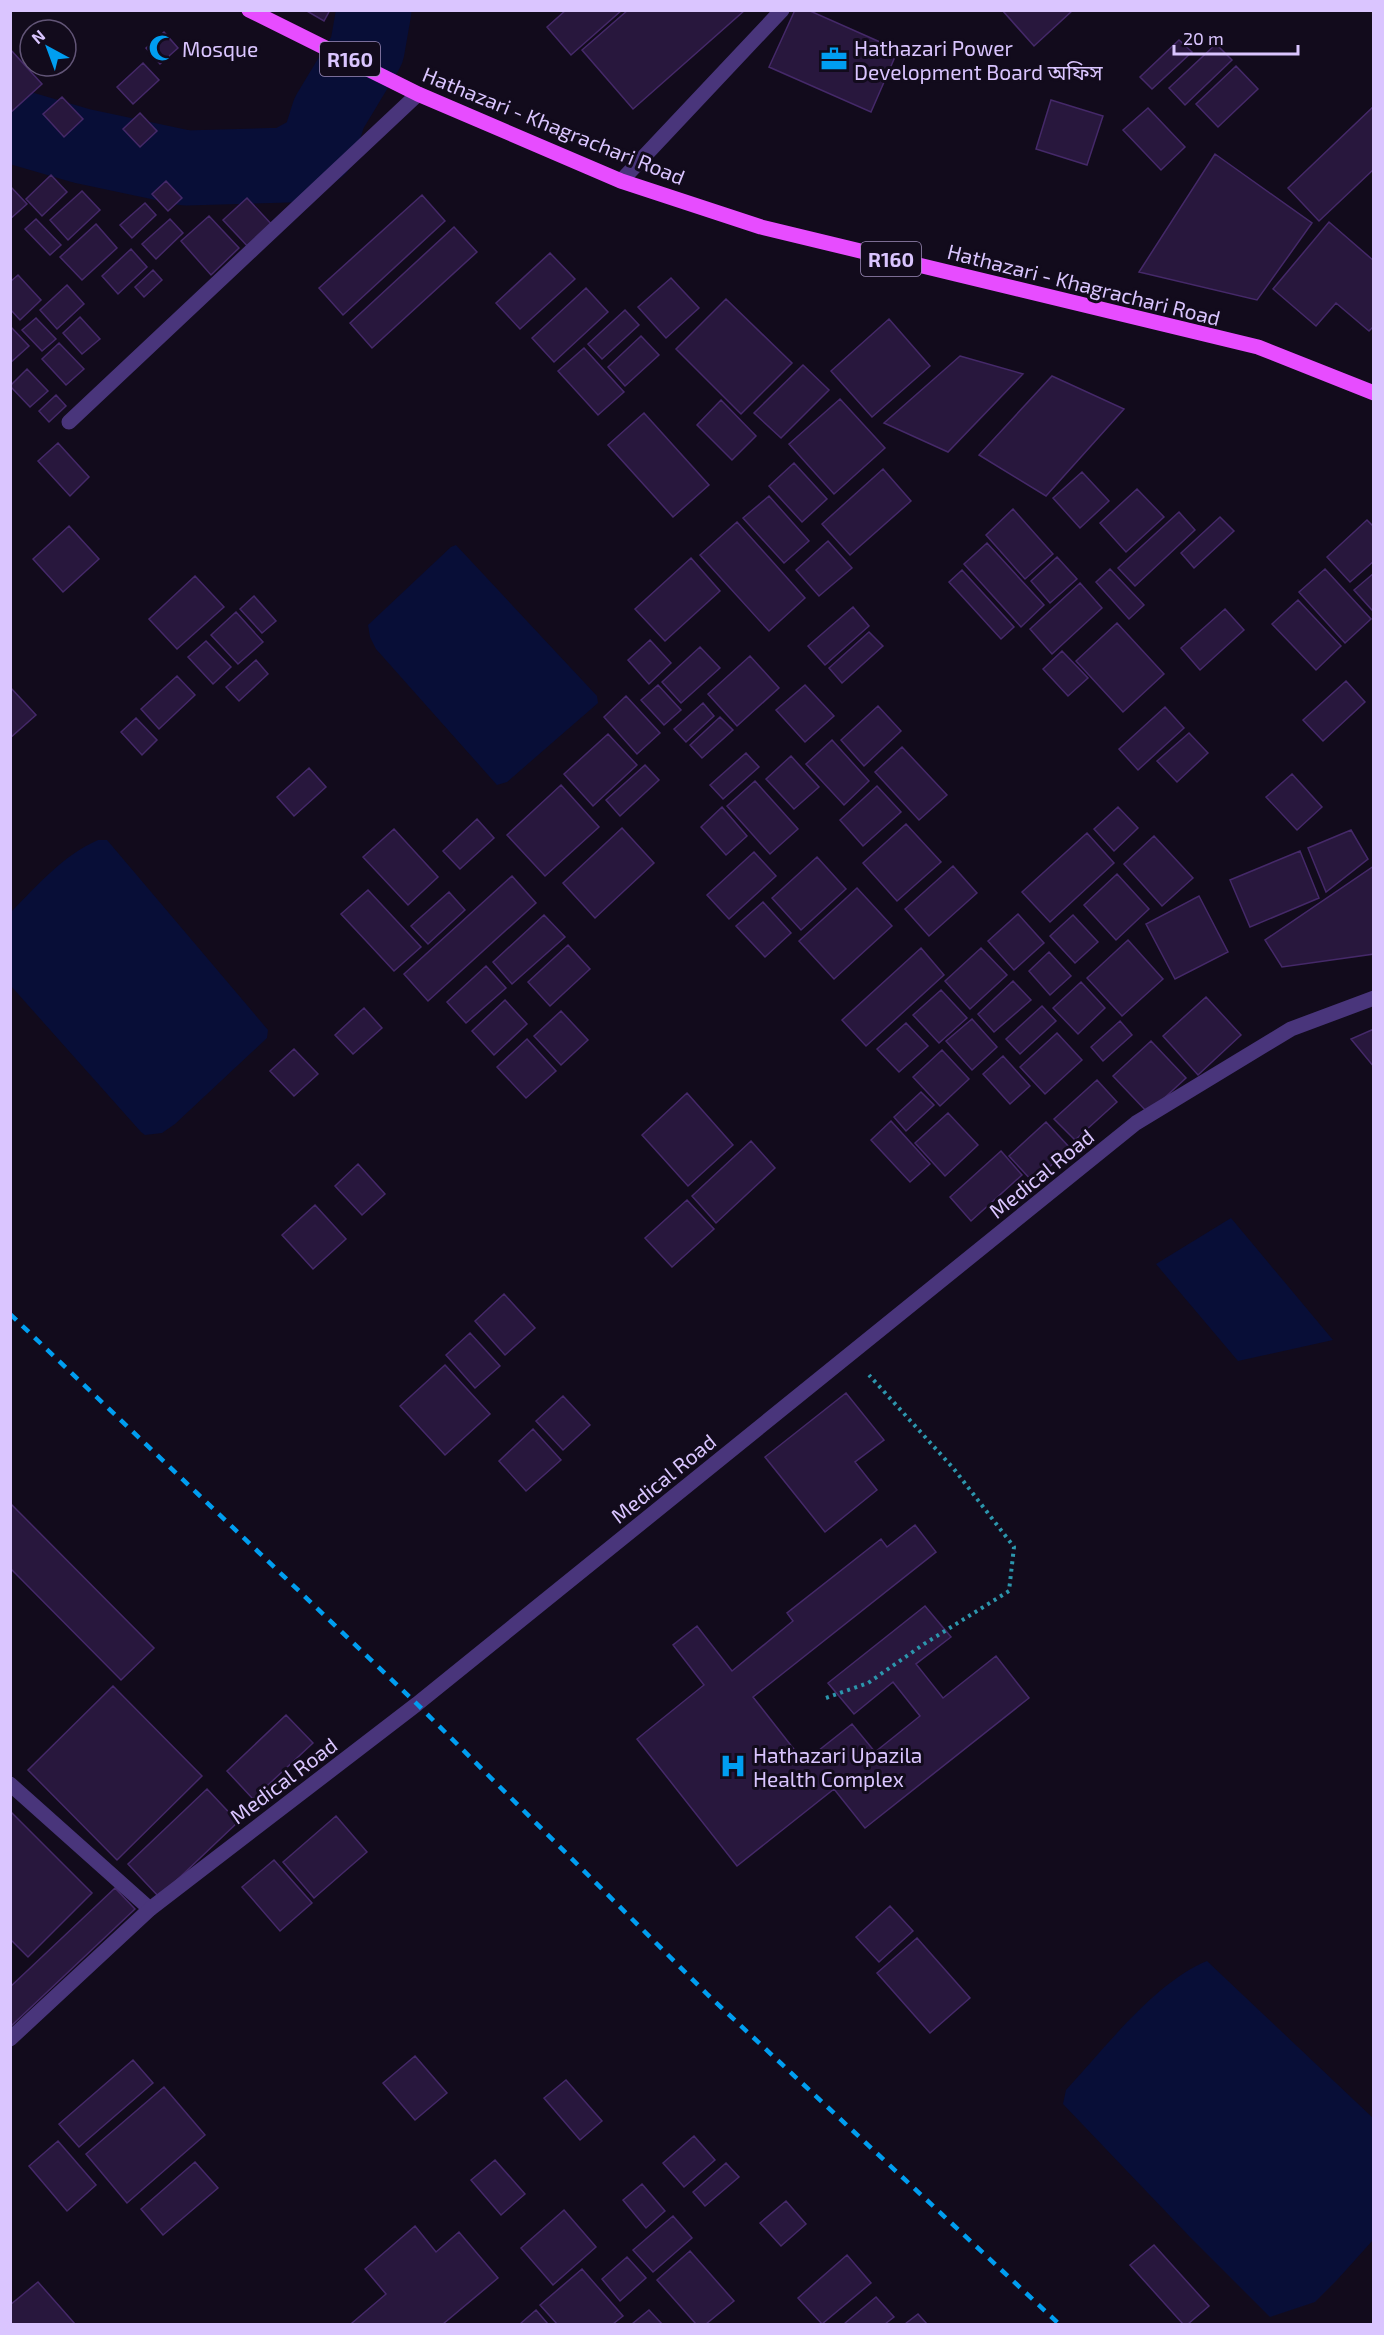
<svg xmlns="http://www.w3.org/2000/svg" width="1384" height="2335" font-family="'Exo 2','Noto Sans Bengali',sans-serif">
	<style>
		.water { fill: #080e37 }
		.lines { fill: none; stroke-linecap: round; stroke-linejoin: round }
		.river { stroke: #080e37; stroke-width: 75 }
		.building { fill: #28173d; stroke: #452969; stroke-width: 1.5 }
		.path { stroke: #2c96ad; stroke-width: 4; stroke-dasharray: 3 4.5; stroke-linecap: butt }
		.service { stroke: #49357b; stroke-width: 15 }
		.minor { stroke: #49357b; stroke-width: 15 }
		.primary { stroke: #e74cff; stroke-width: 15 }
		.rail { stroke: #009ef0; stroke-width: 4.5; stroke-dasharray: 9 8; stroke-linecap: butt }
		.labels { text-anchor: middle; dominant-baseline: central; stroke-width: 6; stroke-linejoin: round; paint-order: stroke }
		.shield { fill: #120b1c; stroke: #9e8dbb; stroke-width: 1.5 }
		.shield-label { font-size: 20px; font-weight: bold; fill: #dac5ff }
		.poi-label { font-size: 21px; fill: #dac5ff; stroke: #120b1c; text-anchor: start }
		.street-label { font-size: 21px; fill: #dac5ff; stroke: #120b1c }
	</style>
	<rect width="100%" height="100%" fill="#120b1c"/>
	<!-- water -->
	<path class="water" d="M 456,545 L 597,696 L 598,703 L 507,782 L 497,785 L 376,649 L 370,637 L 368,625 L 451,547 Z
		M 98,840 L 107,840 L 268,1030 L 267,1038 L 175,1124 L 162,1133 L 145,1135 L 141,1132 L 11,986 L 11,912 C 38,885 62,856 98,840 Z
		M 1231,1218 L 1333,1340 L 1238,1361 L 1156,1264 Z
		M 1207,1961 L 1373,2118 L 1373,2240 L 1337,2280 L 1315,2302 L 1270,2317 L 1189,2236 L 1063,2104 L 1066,2090 C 1104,2049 1155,1982 1207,1961 Z"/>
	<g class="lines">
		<!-- river -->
		<path class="river" d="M 10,125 L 82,146 L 186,168 L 287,165 L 318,148 L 329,113 L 367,50 L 374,10"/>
	</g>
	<!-- building -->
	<path class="building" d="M 305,10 L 330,10 L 324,21 Z
		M 566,10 L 622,10 L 571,55 L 547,27 Z
		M 628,10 L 745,10 L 633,109 L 582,50 Z
		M 795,10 L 808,10 L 898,50 L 871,112 L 769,67 Z
		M 1002,10 L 1073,10 L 1034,46 Z
		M 164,32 L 178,48 L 160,64 L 146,48 Z
		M 1179,40 L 1192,52 L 1152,89 L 1140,77 Z
		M 1216,44 L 1232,60 L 1185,105 L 1169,88 Z
		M 10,49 L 42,84 L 10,113 Z
		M 143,63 L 159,80 L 133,104 L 117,87 Z
		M 1236,66 L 1258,89 L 1218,127 L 1196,104 Z
		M 62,97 L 83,119 L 64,137 L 43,114 Z
		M 1051,100 L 1103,116 L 1087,165 L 1036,149 Z
		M 1374,106 L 1374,169 L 1319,221 L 1288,188 Z
		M 1148,108 L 1185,147 L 1161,170 L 1123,130 Z
		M 140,113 L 157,131 L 140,147 L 123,129 Z
		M 1215,154 L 1312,223 L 1257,300 L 1139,272 Z
		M 51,175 L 67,192 L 42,216 L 26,199 Z
		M 166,181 L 182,198 L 168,211 L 152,194 Z
		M 10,186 L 27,204 L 10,219 Z
		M 82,191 L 100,210 L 68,240 L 50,220 Z
		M 422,195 L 445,221 L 343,315 L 319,288 Z
		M 247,198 L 275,228 L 251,250 L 223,220 Z
		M 145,203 L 156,215 L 132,238 L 120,225 Z
		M 209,216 L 239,248 L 211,275 L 181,241 Z
		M 36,219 L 61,245 L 50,255 L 25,229 Z
		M 170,219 L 183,233 L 156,259 L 142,244 Z
		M 1329,222 L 1374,261 L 1374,326 L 1369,331 L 1336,303 L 1316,326 L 1273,289 Z
		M 96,224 L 117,248 L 82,280 L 60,257 Z
		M 454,227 L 477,252 L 372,348 L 350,323 Z
		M 131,249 L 147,267 L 118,294 L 102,276 Z
		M 550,253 L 575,279 L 520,329 L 496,303 Z
		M 153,270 L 162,280 L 144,297 L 135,287 Z
		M 18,275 L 41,300 L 20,320 L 10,309 L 10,282 Z
		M 671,278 L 699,308 L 666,338 L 638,307 Z
		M 67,285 L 84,304 L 57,329 L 40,310 Z
		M 586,288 L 608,312 L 554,362 L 532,338 Z
		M 726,299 L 792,363 L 741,414 L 676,349 Z
		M 625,310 L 639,325 L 602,359 L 588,344 Z
		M 80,317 L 100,339 L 82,354 L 63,333 Z
		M 36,318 L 56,339 L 42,351 L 22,330 Z
		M 889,319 L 930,366 L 872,417 L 831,371 Z
		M 10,326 L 29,346 L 10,363 Z
		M 641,336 L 659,355 L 625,386 L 608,367 Z
		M 59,343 L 84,369 L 66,385 L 42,359 Z
		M 584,348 L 624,392 L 598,415 L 558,371 Z
		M 960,356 L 1023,374 L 948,452 L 884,423 Z
		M 803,365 L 829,390 L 781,438 L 754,413 Z
		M 27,369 L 48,391 L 30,407 L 10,386 Z
		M 1052,376 L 1124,409 L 1046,496 L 979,455 Z
		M 56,395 L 66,406 L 49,422 L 39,411 Z
		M 840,399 L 885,448 L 834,494 L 789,444 Z
		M 721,400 L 756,436 L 732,460 L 697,425 Z
		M 644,413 L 709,485 L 673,517 L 608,445 Z
		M 58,443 L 89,477 L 70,496 L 38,461 Z
		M 794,463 L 827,499 L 802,522 L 769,486 Z
		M 883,469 L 911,501 L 850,555 L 822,524 Z
		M 1082,472 L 1109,501 L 1080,528 L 1053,498 Z
		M 1137,489 L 1164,517 L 1126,552 L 1100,523 Z
		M 769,496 L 809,541 L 784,563 L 743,518 Z
		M 1013,509 L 1053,554 L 1025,579 L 986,535 Z
		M 1179,512 L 1195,530 L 1135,586 L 1118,568 Z
		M 1220,517 L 1234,531 L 1194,568 L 1181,553 Z
		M 1367,520 L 1374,527 L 1374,561 L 1350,582 L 1327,557 Z
		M 737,522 L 805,598 L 769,631 L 700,555 Z
		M 69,526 L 99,559 L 63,592 L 33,559 Z
		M 828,541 L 852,568 L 819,596 L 796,570 Z
		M 987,543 L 1044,605 L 1021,627 L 964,564 Z
		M 1057,557 L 1077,579 L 1050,603 L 1031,581 Z
		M 691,558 L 720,591 L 665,641 L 635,609 Z
		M 1110,569 L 1144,605 L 1129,619 L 1096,582 Z
		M 1325,569 L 1371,619 L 1345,643 L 1299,592 Z
		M 962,570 L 1014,627 L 1001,639 L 949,582 Z
		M 1374,573 L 1374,609 L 1372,610 L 1354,590 Z
		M 195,576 L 224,607 L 177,649 L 149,619 Z
		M 1080,583 L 1102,608 L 1052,654 L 1030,629 Z
		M 254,596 L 276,621 L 262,633 L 240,609 Z
		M 1298,600 L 1341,646 L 1316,670 L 1272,624 Z
		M 853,607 L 869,626 L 825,665 L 808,646 Z
		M 1225,609 L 1244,630 L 1200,670 L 1181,648 Z
		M 236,612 L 263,642 L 238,664 L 211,635 Z
		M 1117,623 L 1164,674 L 1123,712 L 1076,661 Z
		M 869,632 L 883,646 L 842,683 L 829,668 Z
		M 650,640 L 671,663 L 649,684 L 628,660 Z
		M 206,641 L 231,667 L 213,684 L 188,657 Z
		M 700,647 L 720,668 L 681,703 L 662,682 Z
		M 1062,651 L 1088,678 L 1068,696 L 1043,669 Z
		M 750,656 L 779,688 L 737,726 L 708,694 Z
		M 256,660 L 268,674 L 239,701 L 226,687 Z
		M 177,676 L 195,695 L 159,729 L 141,709 Z
		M 1346,681 L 1365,702 L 1323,741 L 1303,720 Z
		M 658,685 L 681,710 L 664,725 L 641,700 Z
		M 805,685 L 834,716 L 805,742 L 776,710 Z
		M 10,687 L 36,715 L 10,738 Z
		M 626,696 L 660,733 L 637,754 L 604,717 Z
		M 703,703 L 714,716 L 686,742 L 674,729 Z
		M 878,706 L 901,731 L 864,766 L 841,740 Z
		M 1165,707 L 1184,728 L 1138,770 L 1119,749 Z
		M 720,717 L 733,730 L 702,758 L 690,745 Z
		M 136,718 L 157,740 L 142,755 L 121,732 Z
		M 1189,733 L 1208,753 L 1177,782 L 1157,761 Z
		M 608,734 L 637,765 L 593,806 L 564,774 Z
		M 832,740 L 869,781 L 844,805 L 806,764 Z
		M 902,747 L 947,795 L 919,820 L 875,772 Z
		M 746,753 L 759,767 L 723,799 L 710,785 Z
		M 791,756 L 819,787 L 794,809 L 766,779 Z
		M 645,765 L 659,780 L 620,816 L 606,800 Z
		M 309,768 L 326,787 L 294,816 L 277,797 Z
		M 1292,774 L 1322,807 L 1297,830 L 1266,797 Z
		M 755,781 L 798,829 L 770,854 L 727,806 Z
		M 561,785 L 599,827 L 545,876 L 507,835 Z
		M 877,786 L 901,812 L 863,846 L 840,820 Z
		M 722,807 L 747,836 L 726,855 L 701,827 Z
		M 1118,807 L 1138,828 L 1114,851 L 1094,829 Z
		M 477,819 L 494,838 L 460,869 L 443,851 Z
		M 906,824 L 941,862 L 897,901 L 863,863 Z
		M 622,828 L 654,863 L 595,918 L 563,883 Z
		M 394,829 L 438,877 L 408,905 L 363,857 Z
		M 1351,830 L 1368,859 L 1326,892 L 1308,848 Z
		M 1087,833 L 1114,863 L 1050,922 L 1022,892 Z
		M 1154,836 L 1193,878 L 1162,906 L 1124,864 Z
		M 1300,851 L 1319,898 L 1250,927 L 1230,880 Z
		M 754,852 L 776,876 L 729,919 L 707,895 Z
		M 817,857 L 846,889 L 801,930 L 772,898 Z
		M 953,866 L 977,893 L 929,936 L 905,909 Z
		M 1374,866 L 1374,954 L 1282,967 L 1265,940 Z
		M 1117,874 L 1149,909 L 1116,940 L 1084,905 Z
		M 512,876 L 536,903 L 428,1001 L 404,974 Z
		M 857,888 L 892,926 L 834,979 L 799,941 Z
		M 368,890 L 421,947 L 394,971 L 341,914 Z
		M 449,892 L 465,910 L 428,944 L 411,926 Z
		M 1199,896 L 1228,952 L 1175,979 L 1146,924 Z
		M 763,902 L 791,933 L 765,957 L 736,926 Z
		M 1018,914 L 1044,943 L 1014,970 L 988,941 Z
		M 544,915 L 565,937 L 512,984 L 493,962 Z
		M 1073,915 L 1098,942 L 1075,963 L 1050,936 Z
		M 1128,940 L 1163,979 L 1122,1016 L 1087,978 Z
		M 568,945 L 590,969 L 550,1006 L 528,982 Z
		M 921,948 L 944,975 L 866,1046 L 842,1020 Z
		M 981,948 L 1007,975 L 970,1009 L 945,981 Z
		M 1049,952 L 1071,976 L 1050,995 L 1029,971 Z
		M 486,966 L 506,988 L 466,1023 L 447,1002 Z
		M 1013,981 L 1031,1000 L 994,1032 L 978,1014 Z
		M 1081,982 L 1105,1008 L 1078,1034 L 1053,1008 Z
		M 941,990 L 967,1018 L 939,1043 L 913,1015 Z
		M 1206,997 L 1241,1035 L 1198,1075 L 1163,1036 Z
		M 505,1000 L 527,1024 L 494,1055 L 472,1031 Z
		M 1042,1006 L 1056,1021 L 1020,1054 L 1006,1039 Z
		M 364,1008 L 382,1028 L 353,1054 L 335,1035 Z
		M 561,1011 L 588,1040 L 561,1065 L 534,1036 Z
		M 972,1019 L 997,1047 L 972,1070 L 946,1041 Z
		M 1120,1021 L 1132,1035 L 1103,1061 L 1091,1047 Z
		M 906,1023 L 928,1046 L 899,1072 L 877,1049 Z
		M 1374,1029 L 1374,1067 L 1351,1039 Z
		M 1057,1033 L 1082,1060 L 1045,1094 L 1020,1067 Z
		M 527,1039 L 556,1071 L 526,1098 L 497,1067 Z
		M 1151,1041 L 1186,1078 L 1148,1113 L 1113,1076 Z
		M 294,1049 L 318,1074 L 294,1096 L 270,1071 Z
		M 942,1050 L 969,1079 L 940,1106 L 913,1077 Z
		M 1003,1056 L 1030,1086 L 1010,1104 L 983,1074 Z
		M 1097,1080 L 1117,1102 L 1075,1140 L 1054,1119 Z
		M 921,1092 L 934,1105 L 906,1131 L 894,1117 Z
		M 687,1093 L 733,1145 L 688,1186 L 642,1135 Z
		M 948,1113 L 978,1145 L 945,1176 L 915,1143 Z
		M 891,1121 L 930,1164 L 910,1182 L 871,1140 Z
		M 1046,1122 L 1070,1148 L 1033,1182 L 1009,1156 Z
		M 751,1141 L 775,1168 L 716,1223 L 692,1196 Z
		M 1001,1151 L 1022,1175 L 971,1221 L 950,1197 Z
		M 358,1164 L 385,1194 L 362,1215 L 335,1186 Z
		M 687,1200 L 714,1229 L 672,1267 L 645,1238 Z
		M 315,1205 L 346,1239 L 313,1269 L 282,1235 Z
		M 504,1294 L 535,1328 L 505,1355 L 475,1321 Z
		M 470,1333 L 500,1366 L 475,1388 L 446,1355 Z
		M 445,1365 L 490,1414 L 445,1455 L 400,1406 Z
		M 846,1393 L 884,1440 L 855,1462 L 877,1490 L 825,1532 L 765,1457 Z
		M 563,1396 L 590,1425 L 563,1450 L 536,1421 Z
		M 533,1429 L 561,1460 L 526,1491 L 499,1461 Z
		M 10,1503 L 154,1648 L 121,1680 L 10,1568 Z
		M 915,1525 L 936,1552 L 753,1697 L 804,1762 L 852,1724 L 875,1752 L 920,1716 L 893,1682 L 854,1714 L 828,1683 L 925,1606 L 951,1637 L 916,1664 L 943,1698 L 996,1656 L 1029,1698 L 865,1828 L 834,1789 L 737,1866 L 637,1739 L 704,1685 L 673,1645 L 697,1626 L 732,1671 L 793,1621 L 787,1613 L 881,1539 L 887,1547 Z
		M 113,1686 L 202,1776 L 117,1860 L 28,1770 Z
		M 286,1715 L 313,1743 L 253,1799 L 227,1771 Z
		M 207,1789 L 238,1822 L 159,1897 L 128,1864 Z
		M 10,1811 L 92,1893 L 28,1957 L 10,1939 Z
		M 336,1816 L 367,1852 L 314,1898 L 283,1862 Z
		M 274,1860 L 312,1903 L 280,1931 L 242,1887 Z
		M 115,1888 L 135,1909 L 10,2027 L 10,1987 Z
		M 890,1906 L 913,1931 L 879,1962 L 856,1937 Z
		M 917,1938 L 970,1998 L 930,2033 L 877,1973 Z
		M 415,2056 L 447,2093 L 415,2120 L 383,2083 Z
		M 133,2060 L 153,2083 L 79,2147 L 59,2124 Z
		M 566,2080 L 602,2121 L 580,2140 L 544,2098 Z
		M 164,2087 L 205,2135 L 127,2203 L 86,2154 Z
		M 694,2136 L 715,2160 L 684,2187 L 663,2163 Z
		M 58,2141 L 96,2185 L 67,2211 L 29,2166 Z
		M 495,2160 L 525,2194 L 501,2215 L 471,2180 Z
		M 195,2162 L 218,2188 L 163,2235 L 141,2209 Z
		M 726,2163 L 739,2177 L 705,2206 L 693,2192 Z
		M 642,2184 L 665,2211 L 646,2228 L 623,2200 Z
		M 786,2201 L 806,2224 L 781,2246 L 760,2223 Z
		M 564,2210 L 596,2247 L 553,2285 L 521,2248 Z
		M 673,2216 L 692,2238 L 653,2272 L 633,2250 Z
		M 415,2226 L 436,2252 L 459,2232 L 498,2278 L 443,2324 L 353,2324 L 352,2323 L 386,2294 L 365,2269 Z
		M 1154,2245 L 1209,2306 L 1188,2324 L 1183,2324 L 1130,2265 Z
		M 690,2251 L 734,2301 L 706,2324 L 696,2324 L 657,2280 Z
		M 847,2255 L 871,2283 L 822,2324 L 798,2298 Z
		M 627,2257 L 646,2278 L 620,2301 L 602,2279 Z
		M 582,2269 L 623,2316 L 613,2324 L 557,2324 L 540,2305 Z
		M 38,2282 L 75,2324 L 10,2324 L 10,2305 Z
		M 876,2297 L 894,2317 L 885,2324 L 844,2324 Z
		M 536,2310 L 548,2324 L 520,2324 Z
		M 649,2310 L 662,2324 L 632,2324 Z
		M 918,2314 L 927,2324 L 905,2324 Z"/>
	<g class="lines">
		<!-- path -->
		<path class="path" d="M 826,1698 L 868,1683 L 924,1644 L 1009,1591 L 1014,1547 L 954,1469 L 869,1375"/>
		<!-- service -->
		<path class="service" d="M 10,1784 L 150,1909"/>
		<!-- minor -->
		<path class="minor" d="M 621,181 L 782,10
			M 69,422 L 418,94
			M 10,2039 L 150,1909 L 417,1704 L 1136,1123 L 1291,1029 L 1374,998"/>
		<!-- primary -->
		<path class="primary" d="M 249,10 L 418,94 L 621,181 L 761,227 L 1258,347 L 1374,393"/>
		<!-- rail -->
		<path class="rail" d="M 10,1314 L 417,1704 L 708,1995 L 1059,2324"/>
	</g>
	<!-- icons -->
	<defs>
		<g id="mosque-bare" transform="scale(2.07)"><path d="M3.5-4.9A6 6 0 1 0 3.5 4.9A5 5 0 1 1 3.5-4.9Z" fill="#009ef0" stroke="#120b1c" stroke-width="2.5" paint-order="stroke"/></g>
		<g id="office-bare" transform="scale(2.07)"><path d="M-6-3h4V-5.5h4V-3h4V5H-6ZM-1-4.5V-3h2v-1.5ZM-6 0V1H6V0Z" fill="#009ef0" stroke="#120b1c" stroke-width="2.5" paint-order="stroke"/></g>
		<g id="hospital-bare" transform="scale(2.07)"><path d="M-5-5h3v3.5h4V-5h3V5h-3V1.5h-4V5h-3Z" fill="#009ef0" stroke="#120b1c" stroke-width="2.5" paint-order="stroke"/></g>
	</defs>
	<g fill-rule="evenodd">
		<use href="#mosque-bare" x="162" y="48"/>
		<use href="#office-bare" x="834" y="59"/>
		<use href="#hospital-bare" x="733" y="1766"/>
	</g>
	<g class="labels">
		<!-- shield labels -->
		<g class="shield">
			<rect x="320" y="42" width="60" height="34" rx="4.5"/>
			<rect x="861" y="242" width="60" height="34" rx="4.5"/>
		</g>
		<g class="shield-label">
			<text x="350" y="59">R160</text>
			<text x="891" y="259">R160</text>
		</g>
		<!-- poi labels -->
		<g class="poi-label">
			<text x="854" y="47">Hathazari Power<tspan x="854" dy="24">Development Board অফিস</tspan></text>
			<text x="182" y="48">Mosque</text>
			<text x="753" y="1754">Hathazari Upazila<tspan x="753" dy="24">Health Complex</tspan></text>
		</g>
		<!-- street labels -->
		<g class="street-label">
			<text transform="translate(554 125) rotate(22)">Hathazari - Khagrachari Road</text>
			<text transform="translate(1084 284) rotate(14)">Hathazari - Khagrachari Road</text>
			<text transform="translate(1041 1173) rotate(-39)">Medical Road</text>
			<text transform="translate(663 1478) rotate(-39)">Medical Road</text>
			<text transform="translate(283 1780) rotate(-37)">Medical Road</text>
		</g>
	</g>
	<!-- border -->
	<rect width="1384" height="2335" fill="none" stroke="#dac5ff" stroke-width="24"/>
	<!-- north arrow -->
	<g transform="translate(48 48) rotate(319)"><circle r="28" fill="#120b1c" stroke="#625577" stroke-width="1.5"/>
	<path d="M0-4.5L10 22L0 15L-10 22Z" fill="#009ef0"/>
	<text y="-9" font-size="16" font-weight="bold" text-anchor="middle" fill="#dac5ff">N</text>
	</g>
	<!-- scale -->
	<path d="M1174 45v9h124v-9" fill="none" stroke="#dac5ff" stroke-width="3"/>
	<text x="1183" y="45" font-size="18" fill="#dac5ff" stroke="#120b1c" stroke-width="4.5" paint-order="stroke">20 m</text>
</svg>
